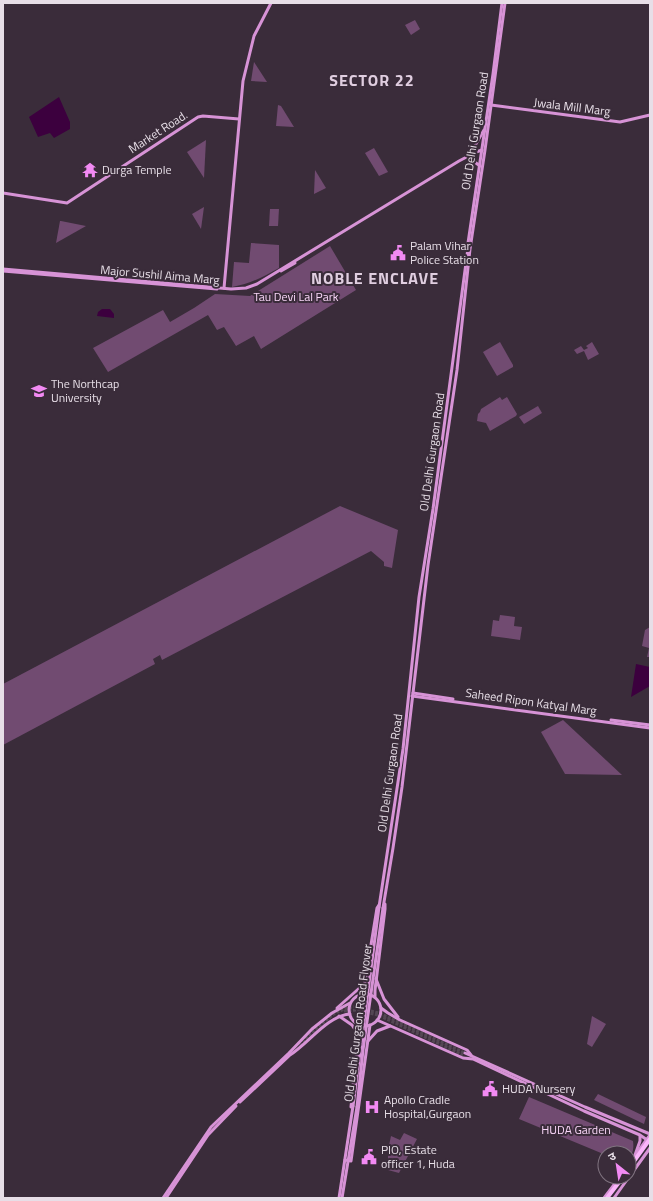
<svg xmlns="http://www.w3.org/2000/svg" width="653" height="1201" viewBox="0 0 653 1201" font-family="'Titillium Web','Noto Sans Devanagari',sans-serif">
  <style>
    .green { fill: #714b71 }
    .water { fill: #3c003e }
    .lines { fill: none; stroke-linecap: round; stroke-linejoin: round }
    .secondary-tunnel { stroke: #544754; stroke-width: 3; stroke-dasharray: 3 1.5; stroke-linecap: butt }
    .secondary { stroke: #d793d6; stroke-width: 3 }
    .primary { stroke: #fbb5fb; stroke-width: 4 }
    .secondary-bridge { stroke: #d793d6; stroke-width: 3 }
    .primary-bridge { stroke: #fbb5fb; stroke-width: 4 }
    .labels { text-anchor: middle; stroke-width: 4; stroke-linejoin: round; paint-order: stroke }
    .street-label { font-size: 12px; fill: #e7dee7; stroke: #3a2c3a }
    .poi-label { font-size: 12px; fill: #e7dee7; stroke: #3a2c3a; text-anchor: start }
    .park-label { font-size: 12px; fill: #f9d6f8; stroke: #3a2c3a }
    .district-label { font-size: 16px; font-weight: bold; letter-spacing: 1px; fill: #e0cee0; stroke: #3a2c3a }
  </style>
  <rect width="100%" height="100%" fill="#3a2c3a"/>
  <g class="green">
    <path d="M415,20L420,29L411,35L405,25Z"/>
    <path d="M254,62L267,82L251,81Z"/>
    <path d="M278,105L281,106L294,127L276,126Z"/>
    <path d="M206,140L204,178L187,152Z"/>
    <path d="M374,148L388,172L379,176L365,153Z"/>
    <path d="M315,170L326,188L314,194Z"/>
    <path d="M204,207L201,229L192,214Z"/>
    <path d="M270,209H279L278,226H269Z"/>
    <path d="M60,221H61L86,226L56,243Z"/>
    <path d="M251,243L279,245V268C263,277 250,284 232,287L234,262L249,263Z"/>
    <path d="M330,246L356,290L261,349L254,336L236,346L224,327L217,330L208,315L108,372L93,348L163,310L170,322L194,308L215,294L250,296Z"/>
    <path d="M500,342L513,365V367L497,376L483,352Z"/>
    <path d="M592,342L599,354L588,360L584,351L577,354L574,350L581,346L584,350L588,348L586,346Z"/>
    <path d="M500,397L502,400L507,397L517,414L516,416L490,431L486,423L477,421L478,414L480,412L481,409Z"/>
    <path d="M538,406L542,413L524,424L519,417Z"/>
    <path d="M340,506L398,530L392,568L384,566V562L371,551L162,660L160,655L153,659L155,664L3,745V684Z"/>
    <path d="M500,615L515,617L514,626L522,627L520,640L491,636L493,620L499,621Z"/>
    <path d="M650,627V657H647L649,648L642,646L645,630Z"/>
    <path d="M563,720L622,775L565,774L541,732Z"/>
    <path d="M592,1016L606,1024L592,1047L587,1044Z"/>
    <path d="M598,1094L646,1117L644,1124L594,1100Z"/>
    <path d="M529,1097L633,1141C634,1148 633,1153 629,1159V1153H605V1157L601,1153L519,1119Z"/>
    <path d="M404,1133L417,1139L399,1173L388,1170V1150L391,1136L400,1140Z"/>
  </g>
  <g class="water">
    <path d="M59,97L70,122V129L54,138L50,133L38,137L29,117Z"/>
    <path d="M102,309H110L114,314V318L97,316L98,312Z"/>
    <path d="M636,664L650,667V686L631,697Z"/>
  </g>
  <g class="lines">
    <g class="secondary-tunnel">
      <path d="M344,1011L357,1010L378,1015L463,1055"/>
      <path d="M305,1038L335,1013L347,1008L354,1007L379,1013L465,1053"/>
      <path d="M300,1046L312,1035"/>
    </g>
    <g class="secondary">
      <path d="M491,105L620,122L650,115"/>
      <path d="M470,154L484,130"/>
      <path d="M468,157L480,166"/>
      <path d="M3,193L67,203L198,117L203,116L239,119"/>
      <path d="M468,243L493,74L502,3"/>
      <path d="M3,269L231,289L246,288L257,284L459,161L476,152L482,150"/>
      <path d="M3,271L217,289"/>
      <path d="M281,271L295,263"/>
      <path d="M224,288L243,81L254,36L271,3"/>
      <path d="M413,693L453,699"/>
      <path d="M412,696L650,728"/>
      <path d="M611,720L650,725"/>
      <path d="M379,907L403,749L419,597L433,509L468,248"/>
      <path d="M383,908L393,848L402,787L428,565L457,370L470,249L485,150L505,3"/>
      <path d="M376,979L384,999L398,1017"/>
      <circle cx="365" cy="1010" r="16"/>
      <path d="M363,994L377,908L379,905"/>
      <path d="M375,997V990L385,909V904"/>
      <path d="M337,1008L364,984"/>
      <path d="M381,1008L388,1013L400,1020L467,1050L471,1055"/>
      <path d="M339,1016L352,1025L358,1034"/>
      <path d="M377,1020L463,1058L473,1059L584,1111L640,1135L650,1142"/>
      <path d="M368,1041L377,1031L390,1026"/>
      <path d="M465,1053L585,1107L650,1134"/>
      <path d="M240,1102L290,1055C309,1043 327,1016 350,1014"/>
      <path d="M351,1107L354,1075L360,1025"/>
      <path d="M635,1155L640,1141V1136"/>
      <path d="M345,1160L351,1161L370,1025"/>
      <path d="M629,1164L650,1135"/>
      <path d="M629,1177L650,1148"/>
      <path d="M163,1198L211,1127L289,1053L312,1029L332,1013L350,1003"/>
      <path d="M166,1198L208,1135L236,1106"/>
      <path d="M339,1198L353,1106"/>
      <path d="M342,1198L357,1107"/>
      <path d="M604,1198L620,1177"/>
      <path d="M614,1198L629,1177"/>
    </g>
    <path class="primary" d="M607,1198L623,1177"/>
    <g class="secondary-bridge">
      <path d="M353,1106L379,907"/>
      <path d="M357,1107L363,1050L383,908"/>
    </g>
    <path class="primary-bridge" d="M629,1168L650,1139"/>
  </g>
  <defs>
    <symbol id="temple-bare" viewBox="-9 -9 18 18"><path d="M0-6L5-2H3V0L6.5 2.5H4V6H1.5V3h-3V6H-4V2.5H-6.5L-3 0V-2H-5Z" fill="#f28af3" stroke="#3a2c3a" stroke-width="2.5" paint-order="stroke"/></symbol>
    <symbol id="civic-bare" viewBox="-9 -9 18 18"><path d="M-.6-6.5H3V-4.5H.6V-3L4-1V1h2V6H-6V1h2V-1L-.6-3ZM-1.2 2.5V6h2.4V2.5Z" fill="#f28af3" stroke="#3a2c3a" stroke-width="2.5" paint-order="stroke"/></symbol>
    <symbol id="university-bare" viewBox="-9 -9 18 18"><path d="M0-5L7-2L0 1L-7-2ZM-4 1L0 2.5L4 1V4Q0 6-4 4Z" fill="#f28af3" stroke="#3a2c3a" stroke-width="2.5" paint-order="stroke"/></symbol>
    <symbol id="hospital-bare" viewBox="-9 -9 18 18"><path d="M-5-5h3v3.5h4V-5h3V5h-3V1.5h-4V5h-3Z" fill="#f28af3" stroke="#3a2c3a" stroke-width="2.5" paint-order="stroke"/></symbol>
  </defs>
  <g fill-rule="evenodd">
    <use href="#temple-bare" x="79" y="159" width="22" height="22"/>
    <use href="#civic-bare" x="387" y="242" width="22" height="22"/>
    <use href="#university-bare" x="28" y="380" width="22" height="22"/>
    <use href="#civic-bare" x="479" y="1078" width="22" height="22"/>
    <use href="#hospital-bare" x="361" y="1096" width="22" height="22"/>
    <use href="#civic-bare" x="358" y="1146" width="22" height="22"/>
  </g>
  <g class="labels">
    <g class="street-label">
      <text transform="translate(572 107) rotate(7)" y="4">Jwala Mill Marg</text>
      <text transform="translate(475 131) rotate(-81)" y="4">Old Delhi Gurgaon Road</text>
      <text transform="translate(158 132) rotate(-33)" y="4">Market Road.</text>
      <text transform="translate(160 275) rotate(5)" y="4">Major Sushil Aima Marg</text>
      <text transform="translate(432 452) rotate(-82)" y="4">Old Delhi Gurgaon Road</text>
      <text transform="translate(531 702) rotate(8)" y="4">Saheed Ripon Katyal Marg</text>
      <text transform="translate(390 773) rotate(-82)" y="4">Old Delhi Gurgaon Road</text>
      <text transform="translate(358 1023) rotate(-83)" y="4">Old Delhi Gurgaon Road Flyover</text>
    </g>
    <g class="poi-label">
      <text x="102" y="174">Durga Temple</text>
      <text x="410" y="250">Palam Vihar<tspan x="410" dy="14">Police Station</tspan></text>
      <text x="51" y="388">The Northcap<tspan x="51" dy="14">University</tspan></text>
      <text x="502" y="1093">HUDA Nursery</text>
      <text x="384" y="1104">Apollo Cradle<tspan x="384" dy="14">Hospital,Gurgaon</tspan></text>
      <text x="381" y="1154">PIO, Estate<tspan x="381" dy="14">officer 1, Huda</tspan></text>
    </g>
    <g class="park-label">
      <text x="296" y="301">Tau Devi Lal Park</text>
      <text x="576" y="1134">HUDA Garden</text>
    </g>
    <g class="district-label">
      <text x="372" y="86">SECTOR 22</text>
      <text x="375" y="284">NOBLE ENCLAVE</text>
    </g>
  </g>
  <rect width="653" height="1201" fill="none" stroke="#e7dee7" stroke-width="8"/>
  <g transform="translate(617 1165) rotate(330)"><circle r="19" fill="#3a2c3a" stroke="#7f737f"/>
  <path d="M0-3L7 15L0 10L-7 15Z" fill="#f28af3"/>
  <text y="-6" font-size="11" font-weight="bold" text-anchor="middle" fill="#e7dee7">उ</text>
  </g>
</svg>
